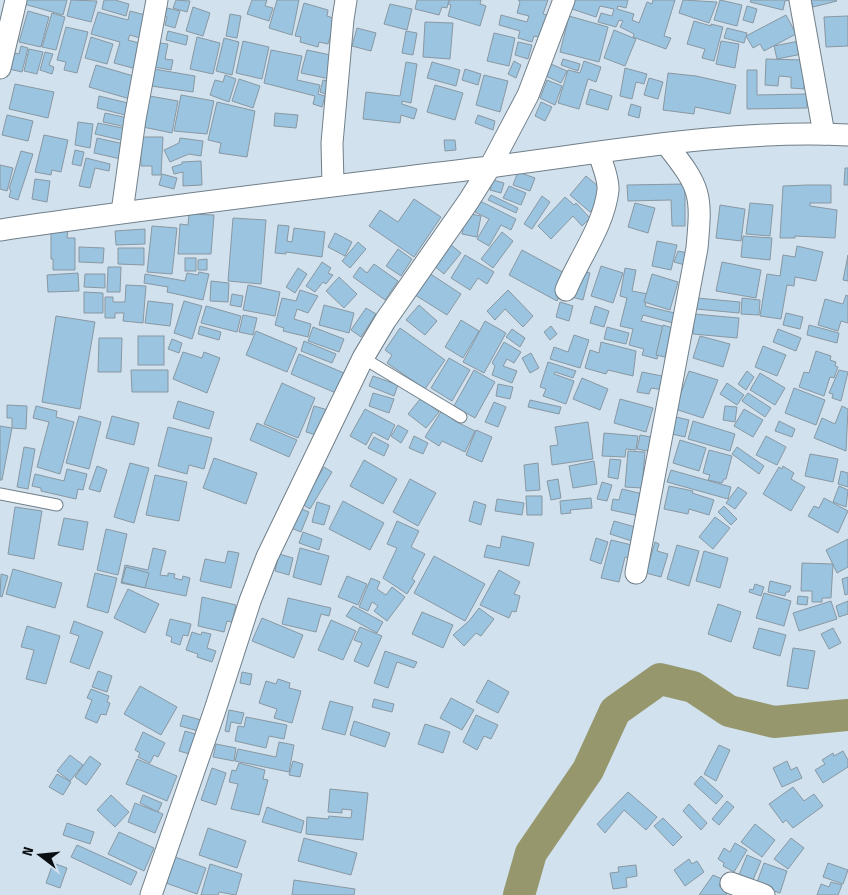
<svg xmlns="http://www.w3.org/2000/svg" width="848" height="895" viewBox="0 0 848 895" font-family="'Fira Sans Condensed',sans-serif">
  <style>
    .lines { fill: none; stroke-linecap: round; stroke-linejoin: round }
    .river { stroke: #96976d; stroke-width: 32 }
    .building { fill: #9ac4df; stroke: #8998a3 }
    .service-casing { stroke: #707f89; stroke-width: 13 }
    .minor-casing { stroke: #707f89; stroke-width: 23 }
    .service { stroke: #fff; stroke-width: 11 }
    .minor { stroke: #fff; stroke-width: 21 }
  </style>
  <rect width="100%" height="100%" fill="#d1e1ed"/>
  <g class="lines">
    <path class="river" d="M519,895L531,853L588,770L615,711L660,679L693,687L729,711L774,722L848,715"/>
  </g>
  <g class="building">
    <path d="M25,0H67L63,15L24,4Z"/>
    <path d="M71,0L97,1L91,22L67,16Z"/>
    <path d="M104,0H115L129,4L126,16L102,9Z"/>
    <path d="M176,0L190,1L187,12L173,8Z"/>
    <path d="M252,0H267L265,6L273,8L269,21L247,14Z"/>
    <path d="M277,0H299L292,35L269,28Z"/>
    <path d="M417,0H449L447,8L442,7L439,15L415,9Z"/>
    <path d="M450,0H481L480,4L486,6L480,26L448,16L451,5L448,4Z"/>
    <path d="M518,0H548L543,14L547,15L539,37L534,36L532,42L518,38L520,31L499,25L501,15L527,22L529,16L517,13L520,2Z"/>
    <path d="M571,0H628L626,8L618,6L617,9L634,14L632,20L639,23L647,2L652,4L653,0H675L664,36L671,38L666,49L633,37L634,34L620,27L623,21L619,20L616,27L598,22L601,13L612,16L614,9L600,6L596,17L569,8Z"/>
    <path d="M683,0L717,2L709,23L679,13Z"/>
    <path d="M720,0L742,5L737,26L714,20Z"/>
    <path d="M751,0H789L785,1L783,10L750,2Z"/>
    <path d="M811,0H836L837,1L813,7Z"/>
    <path d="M304,3L328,10L327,16L336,19L328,44L319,42L318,47L300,42L301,37L295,36Z"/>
    <path d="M390,4L412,9L407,30L384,24Z"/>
    <path d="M747,6L757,9L753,23L743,20Z"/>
    <path d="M193,7L210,13L203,36L186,31Z"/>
    <path d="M167,8L180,11L175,28L165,25L167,17L164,16Z"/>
    <path d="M28,11L49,17L41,47L19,42Z"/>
    <path d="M130,11L149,16L143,39L130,35L128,40L146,45L140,70L114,63L120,42L91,34L98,12L128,20Z"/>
    <path d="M52,13L65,17L56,50L42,47Z"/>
    <path d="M230,14L241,16L237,38L226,36Z"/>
    <path d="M786,15L796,34L764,51L760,44L753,48L746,36Z"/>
    <path d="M569,16L608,27L599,62L560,52Z"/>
    <path d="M848,16V46L826,47L824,17Z"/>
    <path d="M694,21L711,26V24L723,27L714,61L702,58L705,49L687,44Z"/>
    <path d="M425,22L453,23L450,59L423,57Z"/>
    <path d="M66,27L88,32L77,73L64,70L66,62L57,60Z"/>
    <path d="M357,28L376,33L371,51L352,46Z"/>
    <path d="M727,28L747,33L744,43L724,38Z"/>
    <path d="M614,30L636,39L625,66L604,58Z"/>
    <path d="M168,31L188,36L186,45L166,40Z"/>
    <path d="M406,31L417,33L413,55L402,53Z"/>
    <path d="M494,33L515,38L509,66L487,61Z"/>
    <path d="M91,37L113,44L107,64L85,58Z"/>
    <path d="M197,37L220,43L213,74L190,69Z"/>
    <path d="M224,38L239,42L232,75L216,71Z"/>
    <path d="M243,41L269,47L262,79L236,73Z"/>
    <path d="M721,41L739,44L735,68L716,64Z"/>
    <path d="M799,41L802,54L777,59L774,46Z"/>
    <path d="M518,42L532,45L528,59L515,55Z"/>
    <path d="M159,43L168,44L165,59L173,60L171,70L154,67Z"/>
    <path d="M21,46L28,48L22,72L9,69L7,51L19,54Z"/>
    <path d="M29,49L43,52L37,74L24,71Z"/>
    <path d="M271,50L302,56L297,80L320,85L318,94L325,96L322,107L313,104L315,96L264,83Z"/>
    <path d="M307,50L335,56L330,79L301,73Z"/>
    <path d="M45,52L53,54L49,65L54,67L52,74L40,70Z"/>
    <path d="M563,59L580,64L578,71L561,65Z"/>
    <path d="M766,59L805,60L804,89L791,88V77L779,76L778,86L765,85Z"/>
    <path d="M514,61L521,65L516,78L508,74Z"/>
    <path d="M584,61L601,67L596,82L588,79L579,109L558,103L568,70L580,73Z"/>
    <path d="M406,62L417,64L411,103L402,101V104L417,109L414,119L401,115L400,123L363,119L366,92L400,96Z"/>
    <path d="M432,62L460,70L456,86L427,78Z"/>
    <path d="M551,64L567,71L561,83L546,76Z"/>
    <path d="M96,65L137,77L130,99L89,87Z"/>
    <path d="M625,68L647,74L644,84L636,82L632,99L620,96Z"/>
    <path d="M154,69L195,76L193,92L151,86Z"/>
    <path d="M465,69L481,74L478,85L462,80Z"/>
    <path d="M747,70H757V95L807,94V108L747,109Z"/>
    <path d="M668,73L696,76L736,85L730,114L695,107L694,114L663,110Z"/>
    <path d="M225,75L236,79L229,102L210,95L215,80L223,82Z"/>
    <path d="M484,75L508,81L500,112L476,105Z"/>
    <path d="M649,78L663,82L658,99L644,95Z"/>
    <path d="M239,79L260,86L253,108L232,101Z"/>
    <path d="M323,80L331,82L328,95L320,92Z"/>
    <path d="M547,80L562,86L555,105L540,98Z"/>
    <path d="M15,84L54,92L48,118L9,109Z"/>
    <path d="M435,85L463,93L455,120L427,112Z"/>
    <path d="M590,89L612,96L608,110L586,104Z"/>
    <path d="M144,95L178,101L172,133L138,126Z"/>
    <path d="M181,95L214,101L207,134L174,131Z"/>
    <path d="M99,96L132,104L129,116L97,108Z"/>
    <path d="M217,102L255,111L247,157L219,153L221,143L208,140Z"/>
    <path d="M541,102L552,107L545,121L535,116Z"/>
    <path d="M631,104L641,107L639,118L628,115Z"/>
    <path d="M105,113L128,118L126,127L103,122Z"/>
    <path d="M275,113L298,115L296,128L274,126Z"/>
    <path d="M7,115L33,121L28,141L2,135Z"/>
    <path d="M478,115L495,121L493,130L475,123Z"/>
    <path d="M78,122L93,124L90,148L75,145Z"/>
    <path d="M98,123L127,129L125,141L95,134Z"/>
    <path d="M44,135L68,140L61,172L52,170L51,175L35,172Z"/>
    <path d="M140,137H163L161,175H152V166H141Z"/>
    <path d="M97,138L124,144L121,159L94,153Z"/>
    <path d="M180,138L203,141L201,156L189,154L170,162L164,150L179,143Z"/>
    <path d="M444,140H455L456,150L445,151Z"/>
    <path d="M75,150L84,152L81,166L72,164Z"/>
    <path d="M21,151L33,154L18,200L9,197L11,190L9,189Z"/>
    <path d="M86,158L110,164L109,171L95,168L90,188L79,186Z"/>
    <path d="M201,161L202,185L183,186V172L174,174L172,167L182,164V162Z"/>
    <path d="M0,165L13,168L7,191L0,189Z"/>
    <path d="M845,168H848V185H844Z"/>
    <path d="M518,172L535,178L530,191L513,185Z"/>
    <path d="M162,174L177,178L174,189L159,185Z"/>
    <path d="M586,176L606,193L590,212L570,195Z"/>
    <path d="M35,179L50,181L47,202L32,199Z"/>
    <path d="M493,180L504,183L501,193L490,190Z"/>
    <path d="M685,184V226H672L671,200L628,201L627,185Z"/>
    <path d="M807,185H831V203H810V206L837,210L835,238L795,236V238H780L783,186Z"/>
    <path d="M509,186L526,193L521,205L503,198Z"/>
    <path d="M491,195L518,208L516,213L488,200Z"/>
    <path d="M542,196L550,202L532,229L524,224Z"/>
    <path d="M565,197L574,205L576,203L590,218L582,226L573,216L551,239L538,226Z"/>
    <path d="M414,199L441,217L414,257L369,226L380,210L398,222Z"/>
    <path d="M480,201L516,219L511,230L501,225L489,246L477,239L489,219L475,212Z"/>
    <path d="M635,203L655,208L648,233L628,227Z"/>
    <path d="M750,203L773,205L770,236L746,234Z"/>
    <path d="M720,205L745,209L741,241L716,238Z"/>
    <path d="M466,213L481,216L477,237L462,234Z"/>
    <path d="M189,214L214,215L211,254H178L180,224L188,225Z"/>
    <path d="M233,218L266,220L261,284L228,281Z"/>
    <path d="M278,225L289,226L287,241L292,242L294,228L325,232L322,257L286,252V254L275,253Z"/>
    <path d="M152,226L177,228L172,274L147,272Z"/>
    <path d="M51,229H68L67,238H75V270H53V259H51Z"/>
    <path d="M145,229V244L116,245L115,231Z"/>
    <path d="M502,232L513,241L493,268L481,259Z"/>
    <path d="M335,233L352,242L345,256L328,247Z"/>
    <path d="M743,236L772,238L770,260L741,257Z"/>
    <path d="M657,241L677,245L671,270L652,266Z"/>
    <path d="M358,242L366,249L350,268L342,261Z"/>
    <path d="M450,244L461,253L444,274L433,265Z"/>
    <path d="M797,246L823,252L816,281L795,277L794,286L787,285L781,319L760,316L767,274L780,276L783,255L795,257Z"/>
    <path d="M79,247L104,248L103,263L79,262Z"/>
    <path d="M118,248H144V265L118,264Z"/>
    <path d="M398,249L412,259L401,276L386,266Z"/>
    <path d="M522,250L570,276L557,301L509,275Z"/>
    <path d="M678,251L688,253L685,265L674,262Z"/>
    <path d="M465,255L494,272L487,284L478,278L470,290L451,278Z"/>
    <path d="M848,255V281L843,280Z"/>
    <rect x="185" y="258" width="11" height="13"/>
    <path d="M207,259V270H198V260Z"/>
    <path d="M322,262L331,268L328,273L333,275L326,284L323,282L315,292L306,286Z"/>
    <path d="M722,262L761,270L756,298L716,291Z"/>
    <path d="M374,264L398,281L385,300L353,277L360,267L367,273Z"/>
    <path d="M601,266L623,273L613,303L591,296Z"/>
    <path d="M108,267H121L120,292H107Z"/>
    <path d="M298,268L307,274L295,293L286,287Z"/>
    <path d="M625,268L636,270L632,291L648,294L645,306L679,314L677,324L643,315L641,321L666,327L657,359L642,355L644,349L629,345L633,329L620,326L627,298L620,296Z"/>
    <path d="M576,269L590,273L583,300L568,296Z"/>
    <path d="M426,271L461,294L447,315L412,293Z"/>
    <path d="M199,272L209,274L203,300L167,292L168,287L144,283L145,274L185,281L187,273L198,275Z"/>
    <path d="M78,273L79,291L48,292L47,275Z"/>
    <path d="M85,274H105V288L84,287Z"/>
    <path d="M652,274L678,282L670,310L644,302Z"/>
    <path d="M339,277L357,294L344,308L326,291Z"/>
    <path d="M211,281L229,283L228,302L210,301Z"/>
    <path d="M126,285L146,286L143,323L123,321L124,313H115V318H105V297H113V302H125Z"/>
    <path d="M248,285L280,292L275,316L243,310Z"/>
    <path d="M300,290L318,296L308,313L297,309L294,319L311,324L308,337L283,331L284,328L275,325L282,298L296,301Z"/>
    <path d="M508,290L533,316L523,327L505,309L495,320L487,311Z"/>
    <path d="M84,292L103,293V313H84Z"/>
    <path d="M232,294L243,296L241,307L230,305Z"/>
    <path d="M846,295L848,296V323L841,321L838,331L818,325L825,299L843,304Z"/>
    <path d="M697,298L740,302L739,313L696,309Z"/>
    <path d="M742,298L760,300L759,315L741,314Z"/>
    <path d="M148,301L173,304L170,326L145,323Z"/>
    <path d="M184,301L202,306L192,339L174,333Z"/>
    <path d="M560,302L573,306L569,321L556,317Z"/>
    <path d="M324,305L354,313L349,333L319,325Z"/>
    <path d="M419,305L437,321L425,335L406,320Z"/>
    <path d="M206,306L241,316L237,332L201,323Z"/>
    <path d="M595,306L609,311L604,327L590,323Z"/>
    <path d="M366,308L376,314L361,337L351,330Z"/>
    <path d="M786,313L803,317L800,329L783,325Z"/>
    <path d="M694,314L739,318L737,338L693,334Z"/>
    <path d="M243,315L257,318L253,335L239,332Z"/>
    <path d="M56,316L95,322L80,409L42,402Z"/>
    <path d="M461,320L479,331L463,358L445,347Z"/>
    <path d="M485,321L506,333L484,373L463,362Z"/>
    <path d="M663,325L673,328L665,357L656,355Z"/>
    <path d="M809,325L839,333L837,343L807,335Z"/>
    <path d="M200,326L221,332L219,340L198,334Z"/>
    <path d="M551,326L557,334L550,340L544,332Z"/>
    <path d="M313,327L344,339L339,352L308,341Z"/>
    <path d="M607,327L629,333L626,344L604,339Z"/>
    <path d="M400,328L445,360L425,389L387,363L392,355L385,350Z"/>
    <path d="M512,329L525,338L520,347L506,337Z"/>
    <path d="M778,329L801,338L796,351L773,342Z"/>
    <path d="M256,331L297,348L287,372L246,355Z"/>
    <path d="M574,335L589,340L580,368L550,359L554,347L568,352Z"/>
    <rect x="138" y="336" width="26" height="29"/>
    <path d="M700,336L730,344L723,367L693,358Z"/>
    <path d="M99,338H122L121,372H98Z"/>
    <path d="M172,339L182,343L179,353L168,349Z"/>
    <path d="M304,341L336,354L332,363L301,351Z"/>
    <path d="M504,342L521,352L514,363L507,359L503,366L517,371L512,383L492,375L495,366L492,363Z"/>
    <path d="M601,342L636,351L633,376L608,370L606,374L585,368L590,350L599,353Z"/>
    <path d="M763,346L786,355L777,376L755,367Z"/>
    <path d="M816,351L831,356L830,360L836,362L835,366L838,367L834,378L830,377L824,396L799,387L804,372L809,373Z"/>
    <path d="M183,352L202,358L204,352L220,358L207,393L173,379Z"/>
    <path d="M531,353L539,368L530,373L522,358Z"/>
    <path d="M299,354L344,373L336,393L291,374Z"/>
    <path d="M449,358L470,370L452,401L431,388Z"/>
    <path d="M548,362L576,371L573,378L555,372L554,374L574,381L566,404L543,396L546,389L540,387Z"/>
    <path d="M131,370H168V392H132Z"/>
    <path d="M474,370L495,382L475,418L454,406Z"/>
    <path d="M839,370L848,372L841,401L832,398L833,394L829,393Z"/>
    <path d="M689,371L718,380L703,418L675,409Z"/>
    <path d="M747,371L754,377L746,390L738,384Z"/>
    <path d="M642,372L667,377L664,390L651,388L649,394L637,392Z"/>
    <path d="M760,373L785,388L775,405L750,390Z"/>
    <path d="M373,376L398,385L394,396L369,386Z"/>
    <path d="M582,378L608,389L600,410L573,399Z"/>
    <path d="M282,383L315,398L298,438L264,424Z"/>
    <path d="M727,383L744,395L737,405L720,394Z"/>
    <path d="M498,384L513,387L510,399L496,396Z"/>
    <path d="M794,388L825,400L816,425L785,413Z"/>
    <path d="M373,393L394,399L389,413L369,406Z"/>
    <path d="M748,393L771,408L765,417L742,401Z"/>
    <path d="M421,398L439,412L426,428L408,414Z"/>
    <path d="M620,399L653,408L646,432L614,423Z"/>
    <path d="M530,400L561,407L559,414L528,407Z"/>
    <path d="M178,401L214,412L209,429L173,418Z"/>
    <path d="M494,402L506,407L498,427L485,422Z"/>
    <path d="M7,405L27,406L26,429L12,428V418H7Z"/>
    <path d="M36,406L57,411L56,417L74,422L60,474L37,467L49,422L33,418Z"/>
    <path d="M314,406L328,410L320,436L306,432Z"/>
    <path d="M725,406L737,407L735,422L723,420Z"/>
    <path d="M842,406L848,409L846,451L814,438L822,418L835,424Z"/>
    <path d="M365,409L395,425L388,440L373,432L366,445L350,436Z"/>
    <path d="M744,409L763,420L753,437L734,426Z"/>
    <path d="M442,410L455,421L475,431L465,452L442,441L439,446L425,437Z"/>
    <path d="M79,416L101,422L89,469L66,463Z"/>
    <path d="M112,416L139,423L134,445L106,438Z"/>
    <path d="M676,417L689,420L685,437L672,434Z"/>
    <path d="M693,421L735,434L730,451L688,439Z"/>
    <path d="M779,421L795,429L792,437L775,431Z"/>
    <path d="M588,422L593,459L552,465L550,446L558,445L555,427Z"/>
    <path d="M257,423L297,440L289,457L250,440Z"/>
    <path d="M398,425L408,431L401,443L391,436Z"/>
    <path d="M0,426L12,428L2,480H0Z"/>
    <path d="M168,427L212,438L204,469L189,465L187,474L158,466Z"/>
    <path d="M476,430L492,437L482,462L466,455Z"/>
    <path d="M604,433L638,436L636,450L626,449L625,457L602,456Z"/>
    <path d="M640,435L651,437L648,451L637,449Z"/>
    <path d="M414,436L428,443L423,454L409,448Z"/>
    <path d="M766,436L786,447L777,465L756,455Z"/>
    <path d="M374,437L389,445L384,456L368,448Z"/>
    <path d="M680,440L706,448L699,471L673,463Z"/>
    <path d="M24,447L35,449L28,489L17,487Z"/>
    <path d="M737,447L764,466L759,474L732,454Z"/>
    <path d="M709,450L732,456L726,479H724L722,483L708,480L710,475L703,473Z"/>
    <path d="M628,451L645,452L642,488L625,487Z"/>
    <path d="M810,454L838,459L833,482L805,476Z"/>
    <path d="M214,458L257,473L246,504L203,488Z"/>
    <path d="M610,459L621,460L618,479L608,477Z"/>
    <path d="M364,460L397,479L383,504L350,486Z"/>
    <path d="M594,461L597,484L573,488L569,466Z"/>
    <path d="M130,463L149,468L134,523L114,517Z"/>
    <path d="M538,463L540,490L526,491L524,465Z"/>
    <path d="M97,466L107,470L100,492L89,489Z"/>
    <path d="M783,466L794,473L791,479L805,487L791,511L763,494L779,467L782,469Z"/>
    <path d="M324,467L332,472L310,509L302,504Z"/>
    <path d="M67,469L87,474L83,490L78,489L76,499L41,491V488L32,486L35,474L64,481Z"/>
    <path d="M671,470L731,487L728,499L667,482Z"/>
    <path d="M841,471L848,473V487L838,484Z"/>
    <path d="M155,475L187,482L179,521L146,515Z"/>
    <path d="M410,479L436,493L418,526L393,512Z"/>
    <path d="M558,479L561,498L551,500L547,481Z"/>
    <path d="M602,482L612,485L607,501L597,499Z"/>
    <path d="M669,486L693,491L692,493L714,500L709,515L689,509L688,514L664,509Z"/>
    <path d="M839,486L848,490L846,507L833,502Z"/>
    <path d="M738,487L747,493L735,509L726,503Z"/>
    <path d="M622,489L643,494L639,516L611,510L613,499L619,500Z"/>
    <path d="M526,496H542V515H527Z"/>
    <path d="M591,498L592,508L570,510L571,513L561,514L560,501Z"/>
    <path d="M824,498L848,511L838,533L808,516L814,506L819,508Z"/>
    <path d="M497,499L524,503L522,515L495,511Z"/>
    <path d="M343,501L384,523L370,550L329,529Z"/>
    <path d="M474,501L486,505L481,525L469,521Z"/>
    <path d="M317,502L330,506L324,525L312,522Z"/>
    <path d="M724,506L737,519L731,525L718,512Z"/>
    <path d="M15,507L42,511L34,559L8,554Z"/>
    <path d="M299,508L309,512L301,532L291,528Z"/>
    <path d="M715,517L730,528L713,549L699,537Z"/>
    <path d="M64,518L88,522L83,550L58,545Z"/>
    <path d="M397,521L419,531L411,547L425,554L412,579L415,581L407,594L383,578L397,548L387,544Z"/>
    <path d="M614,521L642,529L638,543L610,534Z"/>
    <path d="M106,529L127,534L118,575L97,570Z"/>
    <path d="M303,532L322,539L319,550L299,543Z"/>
    <path d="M502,536L534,543L529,566L484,557L487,545L500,548Z"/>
    <path d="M596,538L608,542L601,564L590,560Z"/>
    <path d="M848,539V567L837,573L826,550Z"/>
    <path d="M611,540L636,546L633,559L625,557L619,582L601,578Z"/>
    <path d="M655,542L659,544L657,551L668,554L661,577L646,573Z"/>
    <path d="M677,545L699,551L689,586L667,579Z"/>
    <path d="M153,548L166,551L160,575L168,576V573L175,574L174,578L182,580L183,576L190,578L186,596L121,583L125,565L148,570Z"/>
    <path d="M300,548L329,556L321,585L293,577Z"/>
    <path d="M228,551L239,553L231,588L200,581L205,559L225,563Z"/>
    <path d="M704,551L728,558L720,588L696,581Z"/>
    <path d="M279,554L293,558L289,575L275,571Z"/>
    <path d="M434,556L485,584L465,621L414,593Z"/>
    <path d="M802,563L833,564L831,598H822V602H812V591H801Z"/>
    <path d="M126,567L149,573L145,588L122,582Z"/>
    <path d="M13,569L62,583L55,608L6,594Z"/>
    <path d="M499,570L520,582L514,594L520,596L516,612L512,611L509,618L480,605Z"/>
    <path d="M95,573L117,578L108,613L87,607Z"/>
    <path d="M1,574L8,576L2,597L0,596Z"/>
    <path d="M347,576L367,584L358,605L338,597Z"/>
    <path d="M848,577V594L845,595L842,579Z"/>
    <path d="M371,578L380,582L377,589L386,595L392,587L405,597L387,621L374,611L378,606L372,602L368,611L359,607Z"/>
    <path d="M770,581L791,586L789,592H786L785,596L768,592Z"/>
    <path d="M755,584L764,587L761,596L749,592L750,589L753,590Z"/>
    <path d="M128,589L159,604L145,633L114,618Z"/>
    <path d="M764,593L791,601L784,626L756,618Z"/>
    <path d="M798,596L808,597L807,605L797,604Z"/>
    <path d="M202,597L236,605L232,622L227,621L224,632L198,626Z"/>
    <path d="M288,598L331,608L329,616L321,614L316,632L282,624Z"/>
    <path d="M831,601L837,619L799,631L793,613Z"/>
    <path d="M848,601V614L839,617L836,606Z"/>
    <path d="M718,604L741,612L731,642L708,634Z"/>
    <path d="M353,606L383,622L377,633L346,616Z"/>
    <path d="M479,608L494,619L481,636L476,633L464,646L453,635L469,621Z"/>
    <path d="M422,612L453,625L443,648L412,634Z"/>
    <path d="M262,618L303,635L294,658L252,641Z"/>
    <path d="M170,619L191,624L188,636L183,635L180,645L171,642L172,637L166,635Z"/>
    <path d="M331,620L356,631L343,660L318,650Z"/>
    <path d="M74,621L103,632L89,669L70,662L79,636L70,633Z"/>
    <path d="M27,626L60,636L46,684L26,679L34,650L21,647Z"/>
    <path d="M360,627L382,636L368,667L354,661L362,643L354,640Z"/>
    <path d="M759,628L786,635L780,656L753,648Z"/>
    <path d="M833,628L841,643L829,649L821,634Z"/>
    <path d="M192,632L201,635L202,632L211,634L207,648L216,651L212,662L197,657L198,654L186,650Z"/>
    <path d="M793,648L815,651L808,689L787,686Z"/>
    <path d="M385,651L417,662L414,668L397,662L388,688L374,683Z"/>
    <path d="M98,671L112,676L107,692L92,687Z"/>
    <path d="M242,672L252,674L250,685L240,683Z"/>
    <path d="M278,679L290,683L289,688L301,691L292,723L274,718L277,709L259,703L266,681L276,684Z"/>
    <path d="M488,680L509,692L498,713L476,702Z"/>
    <path d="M140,686L177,707L161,735L124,714Z"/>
    <path d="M91,689L109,696L107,702L110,703L106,715L101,714L97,723L85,718L92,700L87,698Z"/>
    <path d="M451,698L474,710L462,730L440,718Z"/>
    <path d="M374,699L394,704L392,712L372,707Z"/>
    <path d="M330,701L353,707L345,735L322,729Z"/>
    <path d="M229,710L244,713L241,724L231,722L229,732L225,731Z"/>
    <path d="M183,715L201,720L198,731L180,726Z"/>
    <path d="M476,715L498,725L491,739L484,736L477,750L463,742Z"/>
    <path d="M246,717L287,725L284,739L269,736L266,748L235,741L238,726L244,727Z"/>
    <path d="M354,721L390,733L385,747L350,735Z"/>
    <path d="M425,724L450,732L443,753L418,744Z"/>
    <path d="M185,731L199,735L193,755L179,751Z"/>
    <path d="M143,732L165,743L158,757L154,755L150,763L138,757L140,753L135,750Z"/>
    <path d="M279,742L294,745L289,772L235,761L238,749L276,757Z"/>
    <path d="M216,744L236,748L234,761L213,757Z"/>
    <path d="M719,745L730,750L716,781L704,774Z"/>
    <path d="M843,751L848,760V767L823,783L815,770L825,764L822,760L833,753L834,756Z"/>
    <path d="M70,755L83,765L70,781L57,771Z"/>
    <path d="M90,756L101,764L86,785L75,777Z"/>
    <path d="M137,759L177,776L167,801L126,784Z"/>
    <path d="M293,761L303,764L300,777L289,775Z"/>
    <path d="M787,761L791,770L797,767L802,778L782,787L773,768Z"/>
    <path d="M239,763L265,770L263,779L268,780L259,815L231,809L238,784L229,782L232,770L236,771Z"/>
    <path d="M212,768L226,773L216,805L201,800Z"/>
    <path d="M57,774L71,782L63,795L49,787Z"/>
    <path d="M701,776L723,796L716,804L694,784Z"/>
    <path d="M793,787L804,801L814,794L823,806L793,828L786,820L783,823L769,804Z"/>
    <path d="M330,789L368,793L363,840L306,834L307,817L328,819L329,816L351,818L352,810L342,809V813L328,812Z"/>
    <path d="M628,792L657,817L646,830L624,810L605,833L597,824Z"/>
    <path d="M111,795L129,812L115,827L97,810Z"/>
    <path d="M143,795L162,803L158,812L140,803Z"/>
    <path d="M727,801L734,807L719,825L712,819Z"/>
    <path d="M135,803L163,814L155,833L128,822Z"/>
    <path d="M689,804L707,823L701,830L683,811Z"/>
    <path d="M267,807L304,821L301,833L262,822Z"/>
    <path d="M663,818L682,837L673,846L654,826Z"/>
    <path d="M67,823L94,832L90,844L63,835Z"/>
    <path d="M755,824L775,840L762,857L741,842Z"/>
    <path d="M208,828L246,841L237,868L199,855Z"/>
    <path d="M119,832L154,848L144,871L108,854Z"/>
    <path d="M304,838L357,853L351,875L298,861Z"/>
    <path d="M791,838L804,848L788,869L774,859Z"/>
    <path d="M735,843L747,850L734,872L723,866L724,863L718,859L724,848L730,852Z"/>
    <path d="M77,845L137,872L131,885L71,857Z"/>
    <path d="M747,855L761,861L753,880L739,875Z"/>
    <path d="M175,857L206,868L197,894L166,883Z"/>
    <path d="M689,859L692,864L697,861L704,872L685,886L674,870Z"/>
    <path d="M53,863L67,868L60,888L46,883Z"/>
    <path d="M764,863L787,871L780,893L756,885Z"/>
    <path d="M828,863L848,870L843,884L823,877Z"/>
    <path d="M210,864L242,874L236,895L219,892L218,895H201Z"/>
    <path d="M636,865L637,876L626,878L627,887L613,889L610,873L619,872L618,867Z"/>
    <path d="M713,875L722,879L719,886L728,891L726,895H699Z"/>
    <path d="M294,880L355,889L354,895H292Z"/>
    <path d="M831,882L842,885L838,895H817L821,884L829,887Z"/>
  </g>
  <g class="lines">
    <defs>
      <g id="service">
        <path d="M363,358L461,417"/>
        <path d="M0,494L57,505"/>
      </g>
      <g id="minor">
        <path d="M800,0L824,134"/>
        <path d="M0,68L16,0"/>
        <path d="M333,185L332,143L343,19L346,0"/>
        <path d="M122,212L135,119L157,0"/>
        <path d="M0,230C163,206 326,187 489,167C607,152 730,129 848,135"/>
        <path d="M566,290C579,258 604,226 608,190C609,179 602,164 599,153"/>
        <path d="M636,573L697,248C702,194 701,188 667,145"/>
        <path d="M731,883L764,895"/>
        <path d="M151,895L215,710L250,601L267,557L363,358L385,321L468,202L490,167L528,95L564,0"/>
      </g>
    </defs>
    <use href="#service" class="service-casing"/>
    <use href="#minor" class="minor-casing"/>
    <use href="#service" class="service"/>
    <use href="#minor" class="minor"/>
  </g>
  <g transform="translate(40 855) rotate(286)" stroke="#d1e1ed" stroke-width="4" paint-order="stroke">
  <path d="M0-4L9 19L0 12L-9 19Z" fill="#0a0f13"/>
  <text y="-8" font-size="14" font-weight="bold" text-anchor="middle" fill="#0a0f13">N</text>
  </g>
</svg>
